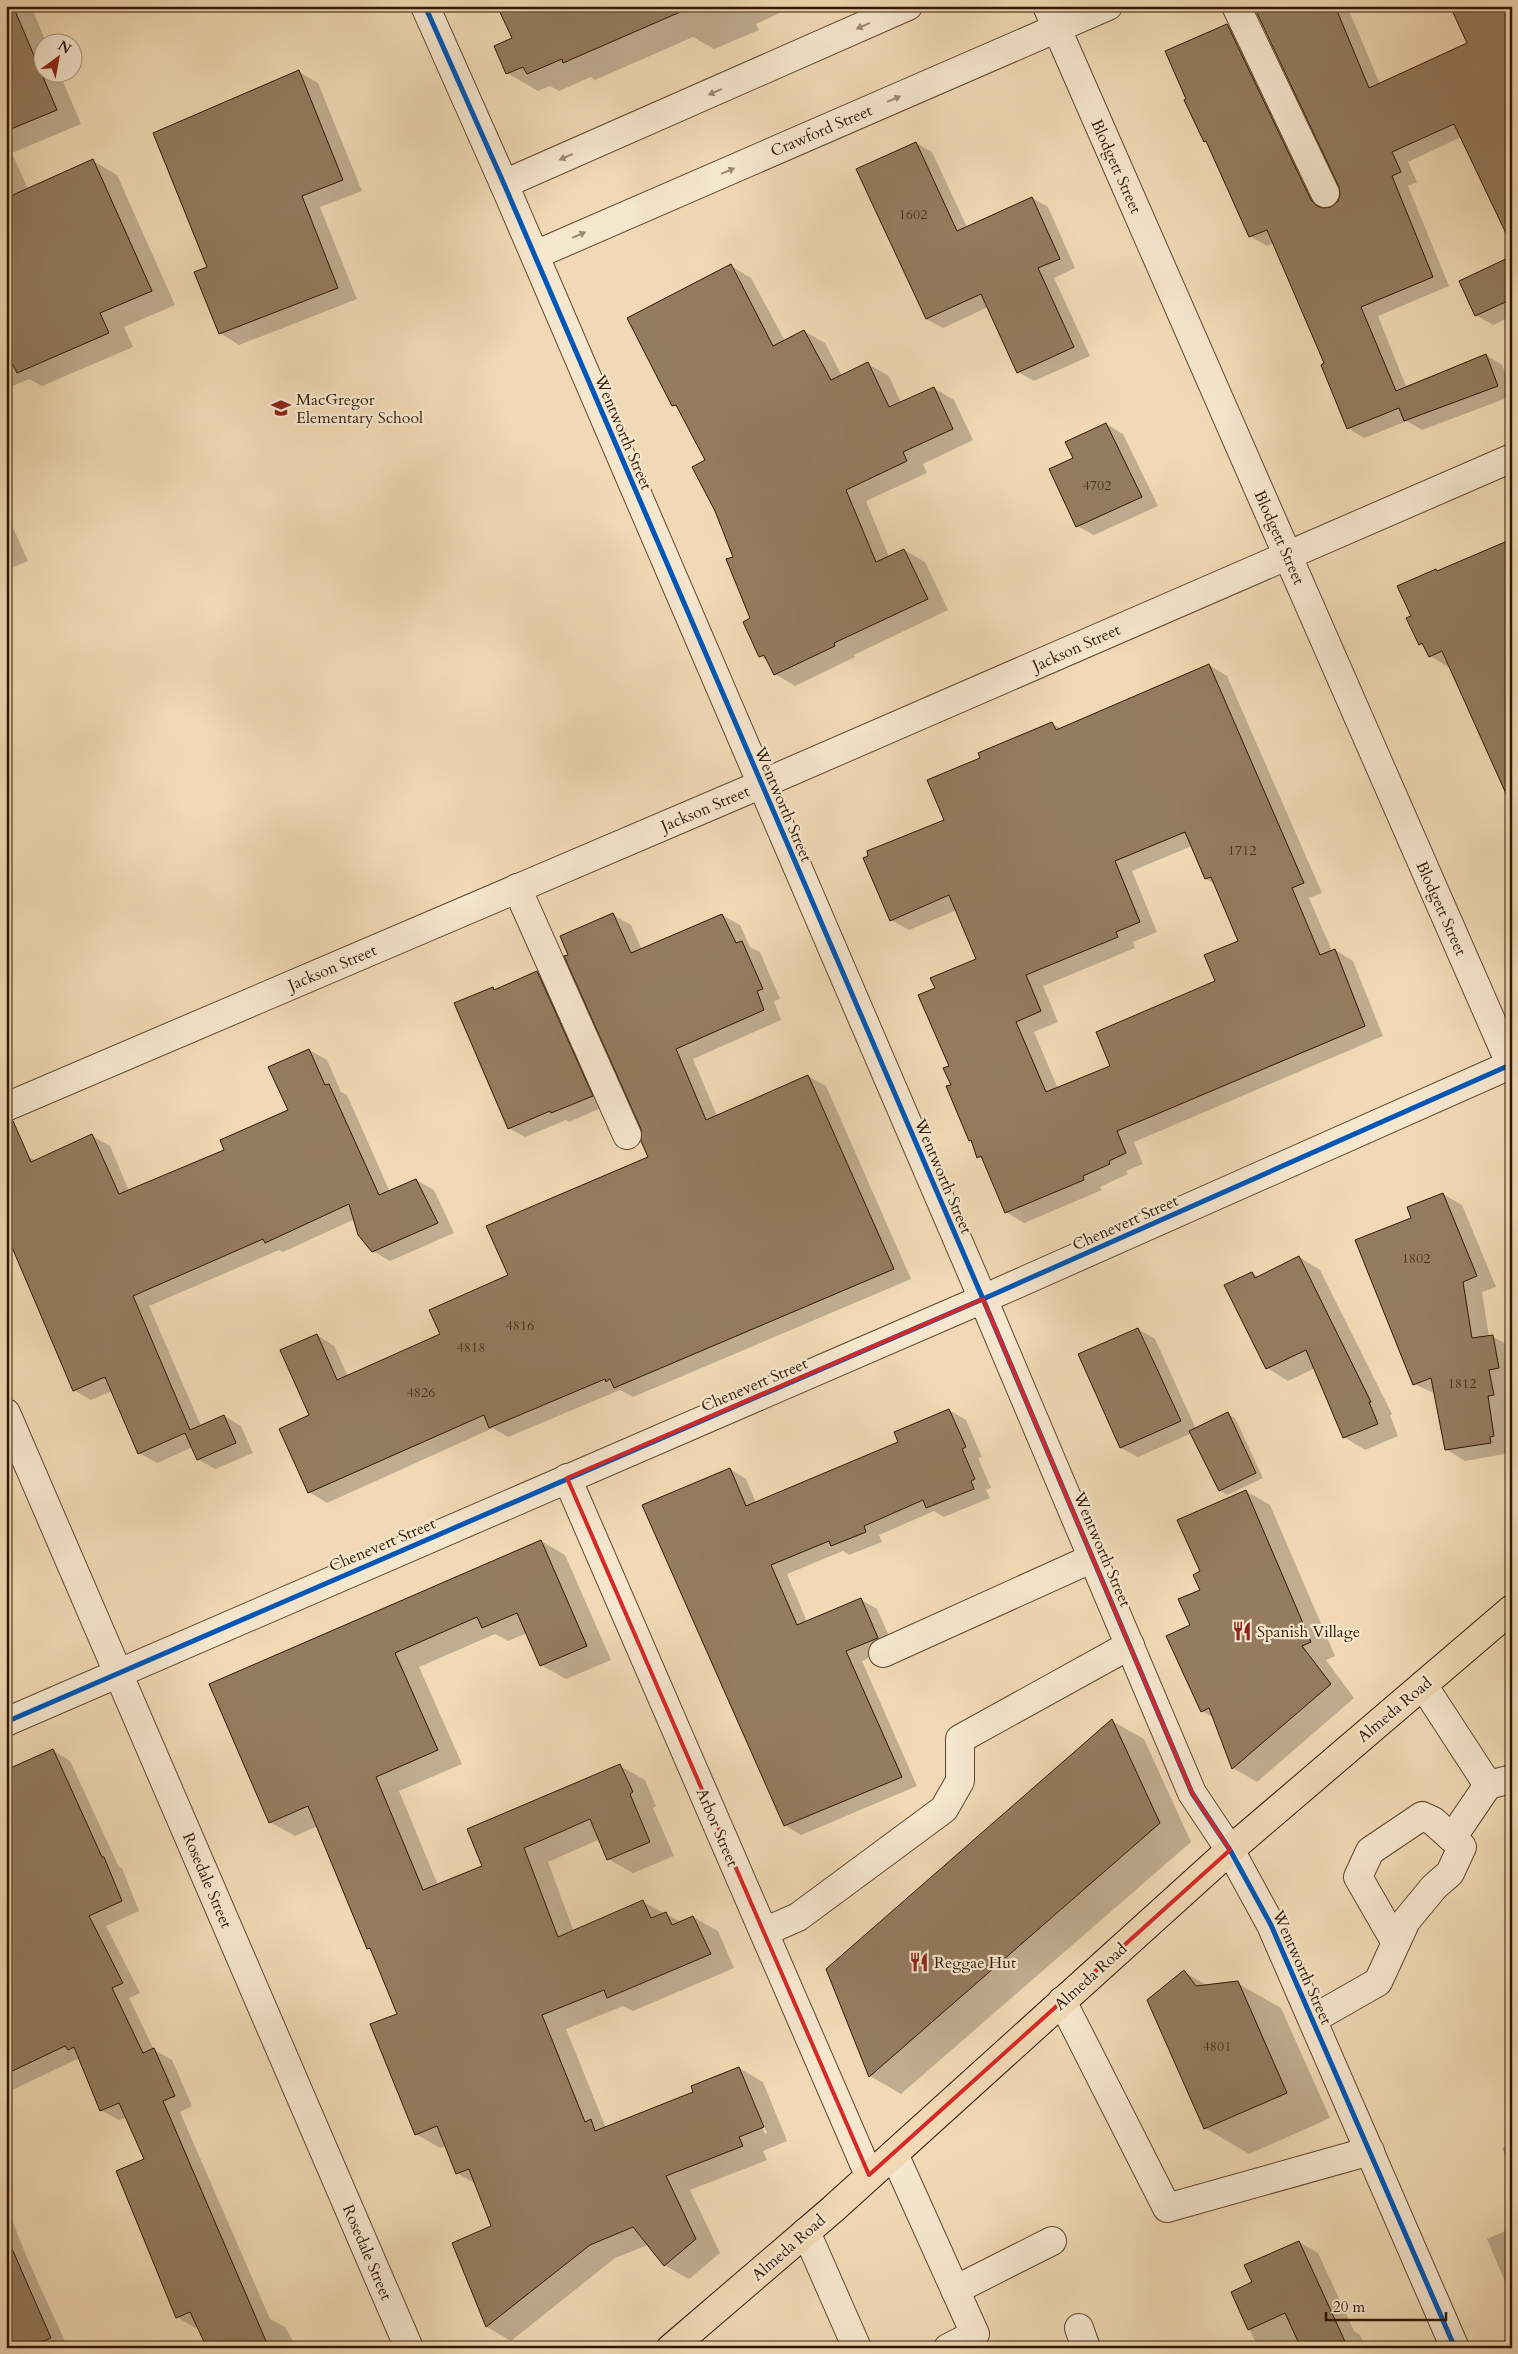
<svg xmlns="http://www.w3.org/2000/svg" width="1518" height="2354" viewBox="0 0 1518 2354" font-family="Cardo,serif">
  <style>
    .shadow { fill: #0003; fill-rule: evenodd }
    .building { fill: #947c5e; stroke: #301800; fill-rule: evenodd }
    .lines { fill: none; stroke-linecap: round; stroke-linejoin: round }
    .minor-casing { stroke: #60482d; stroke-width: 30 }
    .major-casing { stroke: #301800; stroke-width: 30 }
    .minor { stroke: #f5e6ce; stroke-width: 28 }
    .major { stroke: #f0d9b4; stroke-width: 28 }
    .cycleway-casing { stroke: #f5e6ce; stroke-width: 8 }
    .cycleway { stroke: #0057b8; stroke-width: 5 }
    .oneway { fill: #9c8971 }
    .marked { fill: none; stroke: #d62828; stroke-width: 4; stroke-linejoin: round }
    .labels { text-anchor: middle; stroke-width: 4.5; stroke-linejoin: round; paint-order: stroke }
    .number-label { font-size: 14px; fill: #493118 }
    .street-label { font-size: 16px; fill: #301800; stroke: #f5e6ce }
    .poi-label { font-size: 16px; fill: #301800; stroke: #f5e6ce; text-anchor: start }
  </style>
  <rect width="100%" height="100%" fill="#f0d9b4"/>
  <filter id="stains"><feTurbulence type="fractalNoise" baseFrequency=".004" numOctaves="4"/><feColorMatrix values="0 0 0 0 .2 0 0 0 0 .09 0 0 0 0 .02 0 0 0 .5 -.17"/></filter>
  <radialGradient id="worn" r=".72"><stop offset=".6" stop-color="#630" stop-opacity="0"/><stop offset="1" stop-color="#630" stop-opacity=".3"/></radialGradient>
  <g class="shadow">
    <path d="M6,6H31L46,42H42V72H59L81,124L12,153L28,189L93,161L117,175L175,305L124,327L133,347L42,386L29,379L6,389Z"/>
    <path d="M499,6H794L756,24L759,30L714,49L693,37L595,80L591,77L559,91L550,86L538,91L507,73L514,39Z"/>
    <path d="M1270,6H1347L1380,84L1469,44L1512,6L1461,137L1408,162L1417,182L1408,186L1449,286L1378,316L1406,386L1486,355L1502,365L1512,388V396L1422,430L1407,421L1364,438L1348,428L1326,364L1274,243L1267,246L1250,236L1208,143L1205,141L1227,25L1244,35L1327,209L1332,208L1339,202L1342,194Z"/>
    <path d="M299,72L318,83L362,191L320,207L357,299L239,345L220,333L208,268Z"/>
    <path d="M916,143L932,152L967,227L1032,198L1048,207L1075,268L1054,278L1090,356L1034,381L1018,372L988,307L943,328L926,319Z"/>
    <path d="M1512,257V316L1493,325L1476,315Z"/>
    <path d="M731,266L751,278L785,341L804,331L825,343L842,376L868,364L889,376L901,403L934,388L954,400L973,440L923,464L927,473L866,501L889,557L904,550L925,562L948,610L854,655L855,657L795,686L775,674L769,661L760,656L707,461L680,409L673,405Z"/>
    <path d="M1106,424L1123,434L1158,506L1094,535L1077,526L1075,458Z"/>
    <path d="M6,512L28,561L6,570Z"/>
    <path d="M1436,570L1439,572L1450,666L1448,667L1430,656L1426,647L1420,644L1412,617Z"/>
    <path d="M1209,665L1227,676L1322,893L1309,898L1332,951L1335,950L1353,961L1383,1036L1134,1142L1143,1164L1126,1171L1128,1174L1100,1187L1102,1190L1024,1223L1006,1212L984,1160L978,1157L973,1142L970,1140L952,1085L936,989L978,959L957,910L909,930L891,920L982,759L1052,724L1062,729ZM1192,846L1206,879L1215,884L1240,942L1217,982L1112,1067L1058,1089L1034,1032L1058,1022L1043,986L1135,948L1133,942L1157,932L1132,871Z"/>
    <path d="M613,915L631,925L642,950L722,915L740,925L750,947L760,952L780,999L774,1001L781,1020L693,1059L717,1116L808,1076L826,1086L911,1279L633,1397L620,1390L508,1437L493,1428L327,1503L309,1492L311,1416L317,1335L334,1346L348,1376L442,1334L650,1158L643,1128L569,955Z"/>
    <path d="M537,972L553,982L608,1105L569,1122L566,1120L525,1137L509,1128L493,988L496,990Z"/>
    <path d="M309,1050L327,1060L341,1092L347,1095L390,1192L416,1180L434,1190L454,1233L390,1261L373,1251L355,1219L283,1252L279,1250L149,1306L201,1426L224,1416L241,1426L253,1453L215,1469L198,1459L193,1447L157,1463L139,1453L112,1391L91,1400L74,1390L28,1156L36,1161L92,1136L110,1146L129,1191L225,1150L289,1111Z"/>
    <path d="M1443,1194L1462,1205L1496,1287L1482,1292L1489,1337H1493L1512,1347V1380L1508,1381L1512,1406H1507L1512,1439L1510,1453L1465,1461L1446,1449L1436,1394L1414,1384L1413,1219Z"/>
    <path d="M1299,1257L1320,1270L1392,1414L1390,1415L1398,1436L1365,1450L1344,1437L1315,1368L1288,1381L1267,1368L1252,1273L1259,1277Z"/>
    <path d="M1138,1329L1155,1339L1196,1429L1227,1414L1235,1418L1263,1478L1227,1495L1219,1490L1192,1433L1138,1457L1121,1448L1080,1355Z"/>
    <path d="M949,1410L966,1420L982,1457L978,1458L991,1488L986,1490L990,1498L944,1517L934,1511L879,1535L882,1542L849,1555L843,1551L787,1574L807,1622L861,1600L877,1609L894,1647L862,1661L917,1786L801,1835L785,1825L730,1469L746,1479L756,1503L900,1443Z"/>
    <path d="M1246,1491L1270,1505L1335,1656L1326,1660L1354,1698L1257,1782L1233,1768L1214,1718L1202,1711L1191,1626L1201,1591L1202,1572Z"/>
    <path d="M541,1541L565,1555L611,1660L566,1679L541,1665L527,1633L508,1641L495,1634L419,1667L462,1764L399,1791L438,1885L483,1867L620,1766L645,1780L656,1806L653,1808L674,1856L633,1873L608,1859L600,1839L548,1862L574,1932L643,1902L681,1922L693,1917L718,1931L734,1968L633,2011L623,2006L566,2029L606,2128L695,2093L739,2068L763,2082L787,2141L763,2151L767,2160L690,2190L720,2253L689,2279L664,2265L648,2245L615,2258L511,2341L487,2327L453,2243L493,2227L476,2184L457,2173L446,2146L440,2148L416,2134L399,2014L373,1952L368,1948L318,1826L295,1836L270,1822L210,1684ZM746,2087H748L767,2133L765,2134Z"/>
    <path d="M1112,1721L1144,1739L1191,1842L901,2094L870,2076Z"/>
    <path d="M53,1750L70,1761L119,1867L122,1868L139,1911L106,1926L140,1993L129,1998L154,2050L172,2060L192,2106L180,2112L270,2319L285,2327L297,2348H208L198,2326L195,2328L177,2317L146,2160L127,2117L119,2120L101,2110L79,2058L6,2093V1771Z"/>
    <path d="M1184,1972L1208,1986L1237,1983L1281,2008L1330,2118L1249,2154L1205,2128L1148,2001Z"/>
    <path d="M1512,2143V2169L1502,2148Z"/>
    <path d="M6,2205L28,2260L68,2348H6Z"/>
    <path d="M1512,2228V2298L1487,2239Z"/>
    <path d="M1299,2242L1318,2253L1354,2331L1360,2335L1366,2348H1258L1233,2293L1254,2283Z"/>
  </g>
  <g class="building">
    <path d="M6,6H13L57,110L6,131Z"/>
    <path d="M497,6H694L563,63L562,59L527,74L523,67L506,74L494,46L512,38Z"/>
    <path d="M1267,6H1335L1369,88L1467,43L1450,6H1512V246L1454,124L1392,152L1401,172L1392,176L1433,277L1361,307L1396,391L1486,354L1498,386L1404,421L1399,408L1347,429L1321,365L1324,363L1267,230L1249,237L1206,141L1204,142L1184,100L1186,99L1165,51L1227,24L1311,200L1317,206L1323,208L1331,207L1338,201L1340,195L1339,187L1256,11Z"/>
    <path d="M299,70L343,180L302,196L338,288L219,334L194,272L207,267L153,133Z"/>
    <path d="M916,142L957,231L1032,197L1060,259L1038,268L1074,347L1017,373L981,294L926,319L856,169Z"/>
    <path d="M93,159L152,291L100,313L109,333L17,373L6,351V198Z"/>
    <path d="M1512,256V299L1475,316L1459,281Z"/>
    <path d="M731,264L773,346L804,330L831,380L868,362L889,407L934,387L953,429L903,452L907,461L846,490L876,562L904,549L928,599L834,643L835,646L774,675L764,655L759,657L743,622L750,618L726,559L733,557L715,511L692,467L705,460L676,405L672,406L627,318Z"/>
    <path d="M1106,423L1142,497L1076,527L1049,469L1073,458L1065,442Z"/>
    <path d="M1512,539V807L1442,651L1429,657L1422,643L1419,645L1406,618L1411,616L1397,586L1436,569L1437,571Z"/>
    <path d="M1209,664L1304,883L1292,888L1320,955L1335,949L1365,1026L1117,1131L1126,1153L1109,1161L1110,1164L1083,1176L1084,1180L1005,1213L981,1156L977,1158L971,1140L969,1141L946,1086L951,1085L943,1068L949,1066L918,995L935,988L930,978L976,959L949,895L890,921L863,858L868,856L867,851L944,820L927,780L980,758L978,753L1052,722L1056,730ZM1185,832L1205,879L1211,877L1238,941L1204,955L1215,981L1096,1032L1110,1066L1046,1092L1016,1022L1041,1011L1026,975L1118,937L1116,932L1140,922L1115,861Z"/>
    <path d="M613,913L631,953L722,914L736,943L742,941L763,989L757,991L764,1010L676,1049L706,1120L808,1075L894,1269L614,1388L610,1379L606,1382L605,1379L489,1428L484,1415L308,1493L279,1429L309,1415L280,1350L317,1334L337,1380L440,1334L429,1310L508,1275L486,1226L648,1157L641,1141V1129L564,956L568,955L560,936Z"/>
    <path d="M537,971L593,1096L551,1113L550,1111L508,1129L454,1003L493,987L494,990Z"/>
    <path d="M309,1049L325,1085L329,1084L379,1195L416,1179L438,1223L372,1252L358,1235L349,1204L265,1243L263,1239L133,1296L190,1430L224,1415L236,1443L197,1460L185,1433L138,1454L105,1377L73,1391L6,1233V1122L13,1121L31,1162L92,1134L119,1194L224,1150L220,1140L288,1110L268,1067Z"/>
    <path d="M1443,1193L1477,1276L1463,1282L1472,1338L1493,1335L1499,1368L1489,1370L1494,1395L1488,1396L1494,1436L1490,1437L1491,1443L1445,1450L1431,1378L1413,1385L1355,1240L1411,1218L1407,1207Z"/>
    <path d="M1299,1256L1371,1402H1369L1378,1424L1343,1438L1306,1350L1266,1369L1224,1285L1252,1272L1255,1278Z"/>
    <path d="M1138,1328L1181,1421L1120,1448L1078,1354Z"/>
    <path d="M949,1409L966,1447L962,1449L975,1479L971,1481L974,1489L926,1508L923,1500L864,1526L866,1532L831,1546L829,1541L771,1565L797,1625L861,1598L878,1638L846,1651L902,1777L784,1826L642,1505L730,1468L746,1506L898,1442L894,1432Z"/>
    <path d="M1228,1412L1256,1473L1219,1491L1189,1431Z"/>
    <path d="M1246,1490L1311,1642L1302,1646L1331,1684L1232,1769L1209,1708L1201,1712L1166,1636L1190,1625L1178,1599L1200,1590L1193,1575L1200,1571L1177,1520Z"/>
    <path d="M541,1540L587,1646L540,1666L517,1613L482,1628L477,1617L395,1653L438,1750L376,1777L423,1890L482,1866L467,1829L620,1764L633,1792L630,1794L650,1842L607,1860L590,1819L524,1848L558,1937L643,1900L651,1918L666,1912L672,1925L693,1916L711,1954L607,1998L604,1990L542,2015L585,2122L591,2119L595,2131L693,2092L691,2086L739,2067L764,2127L739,2137L743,2146L666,2176L696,2239L664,2266L633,2227L590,2245L486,2327L452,2243L491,2226L469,2169L456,2174L437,2126L415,2135L370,2024L397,2014L370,1948L367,1949L308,1806L269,1823L209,1684Z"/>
    <path d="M1112,1719L1160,1823L869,2077L826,1969Z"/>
    <path d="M53,1749L102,1857H104L122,1901L89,1916L123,1983L112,1988L143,2053L154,2048L175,2096L163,2101L269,2348H207L190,2312L176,2318L116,2171L144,2159L119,2103L100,2111L74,2047L68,2050L65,2046L6,2074V1770Z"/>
    <path d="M1184,1970L1196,1986L1238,1981L1287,2093L1204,2129L1147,2000Z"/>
    <path d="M6,2235L51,2338L28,2348H6Z"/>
    <path d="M1299,2241L1348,2348H1301L1285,2313L1248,2330L1231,2292L1252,2282L1244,2265Z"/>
  </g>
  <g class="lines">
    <defs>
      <g id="minor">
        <path d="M425,6L504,184L983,1299L1192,1793L1230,1850L1271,1925L1455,2348"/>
        <path d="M1047,6L1512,1068"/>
        <path d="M1236,6L1325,193"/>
        <path d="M504,184L908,6"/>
        <path d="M535,255L1108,6"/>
        <path d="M517,888L627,1135"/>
        <path d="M6,1107L762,784L1512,458"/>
        <path d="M6,1413L409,2348"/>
        <path d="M567,1478L869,2175"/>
        <path d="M883,1653L1093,1558"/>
        <path d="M1423,1685L1488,1785L1512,1779"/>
        <path d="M6,1722L983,1299L1510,1065"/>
        <path d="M1452,1838L1488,1785"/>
        <path d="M764,1932L798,1917L944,1809L960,1781V1739L1130,1645"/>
        <path d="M1062,2001L1167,2208L1370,2151"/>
        <path d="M1313,2019L1378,1982L1406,1921L1434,1887L1450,1873L1462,1847L1433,1821L1422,1816L1370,1851L1358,1877L1396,1943"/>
        <path d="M894,2154L975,2334L948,2348"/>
        <path d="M806,2232L857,2348"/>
        <path d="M955,2290L1052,2241"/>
        <path d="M1079,2328L1086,2348"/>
      </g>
      <path id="major" d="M671,2348L833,2209L1230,1850L1512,1609"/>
    </defs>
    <use href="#minor" class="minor-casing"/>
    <use href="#major" class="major-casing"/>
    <use href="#minor" class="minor"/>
    <use href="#major" class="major"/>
    <defs>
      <g id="cycleway">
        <path d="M425,6L504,184L983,1299L1192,1793L1230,1850L1271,1925L1455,2348"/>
        <path d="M6,1722L983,1299L1510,1065"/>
      </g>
    </defs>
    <use href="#cycleway" class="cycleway-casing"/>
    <use href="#cycleway" class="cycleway"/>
  </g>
  <defs><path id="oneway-solid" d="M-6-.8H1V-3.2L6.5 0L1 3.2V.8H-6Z" transform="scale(1.25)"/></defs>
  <g class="oneway">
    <use href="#oneway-solid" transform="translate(863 26) rotate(156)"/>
    <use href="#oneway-solid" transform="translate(715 92) rotate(156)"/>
    <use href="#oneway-solid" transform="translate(894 99) rotate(-23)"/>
    <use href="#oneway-solid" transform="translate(566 157) rotate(156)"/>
    <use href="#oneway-solid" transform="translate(728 171) rotate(-23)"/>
    <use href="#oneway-solid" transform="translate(579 235) rotate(-23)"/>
  </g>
  <path class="marked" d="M983,1299L1192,1793L1230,1850L869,2175L567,1478Z"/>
  <defs>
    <symbol id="school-bare" viewBox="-9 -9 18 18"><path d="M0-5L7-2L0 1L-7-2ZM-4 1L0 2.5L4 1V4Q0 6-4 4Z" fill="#8f2418" stroke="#f5e6ce" stroke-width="2.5" paint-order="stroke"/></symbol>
    <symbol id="restaurant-bare" viewBox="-9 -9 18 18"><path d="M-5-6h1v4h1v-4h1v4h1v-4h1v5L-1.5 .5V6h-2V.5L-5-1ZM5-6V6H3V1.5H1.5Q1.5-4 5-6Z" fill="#8f2418" stroke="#f5e6ce" stroke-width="2.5" paint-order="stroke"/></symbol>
  </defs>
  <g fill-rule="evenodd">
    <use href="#school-bare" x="267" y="394" width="28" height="28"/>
    <use href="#restaurant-bare" x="1228" y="1617" width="28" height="28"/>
    <use href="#restaurant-bare" x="905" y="1948" width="28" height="28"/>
  </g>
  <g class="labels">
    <g class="number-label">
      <text x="913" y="219">1602</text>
      <text x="1097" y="490">4702</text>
      <text x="1242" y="855">1712</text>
      <text x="1416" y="1263">1802</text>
      <text x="520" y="1330">4816</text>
      <text x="471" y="1352">4818</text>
      <text x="1462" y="1388">1812</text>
      <text x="421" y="1397">4826</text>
      <text x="1217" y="2051">4801</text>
    </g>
    <g class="street-label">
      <text transform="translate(821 130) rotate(-23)" y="6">Crawford Street</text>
      <text transform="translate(1117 166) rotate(66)" y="6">Blodgett Street</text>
      <text transform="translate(624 432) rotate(67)" y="6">Wentworth Street</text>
      <text transform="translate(1280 537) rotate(66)" y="6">Blodgett Street</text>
      <text transform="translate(1076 647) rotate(-24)" y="6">Jackson Street</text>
      <text transform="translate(784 804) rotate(67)" y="6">Wentworth Street</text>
      <text transform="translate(705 808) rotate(-23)" y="6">Jackson Street</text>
      <text transform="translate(1442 908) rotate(66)" y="6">Blodgett Street</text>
      <text transform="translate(332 967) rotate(-23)" y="6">Jackson Street</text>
      <text transform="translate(944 1176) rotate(67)" y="6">Wentworth Street</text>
      <text transform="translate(1125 1222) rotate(-24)" y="6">Chenevert Street</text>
      <text transform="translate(754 1384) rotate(-23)" y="6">Chenevert Street</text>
      <text transform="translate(382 1544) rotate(-23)" y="6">Chenevert Street</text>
      <text transform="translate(1103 1549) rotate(67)" y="6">Wentworth Street</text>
      <text transform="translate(1394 1709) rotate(-40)" y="6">Almeda Road</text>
      <text transform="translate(718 1827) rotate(67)" y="6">Arbor Street</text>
      <text transform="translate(208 1880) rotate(67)" y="6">Rosedale Street</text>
      <text transform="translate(1303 1967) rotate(66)" y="6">Wentworth Street</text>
      <text transform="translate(1090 1976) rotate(-42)" y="6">Almeda Road</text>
      <text transform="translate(788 2247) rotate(-41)" y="6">Almeda Road</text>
      <text transform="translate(368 2252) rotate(67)" y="6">Rosedale Street</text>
    </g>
    <g class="poi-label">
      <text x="296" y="405">MacGregor<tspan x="296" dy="18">Elementary School</tspan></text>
      <text x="1257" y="1637">Spanish Village</text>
      <text x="934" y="1968">Reggae Hut</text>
    </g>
  </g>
  <rect width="1518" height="2354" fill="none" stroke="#f0d9b4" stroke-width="25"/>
  <rect x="8" y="8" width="1503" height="2339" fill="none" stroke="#301800" stroke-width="2.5"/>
  <rect x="12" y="12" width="1493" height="2329" fill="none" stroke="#301800"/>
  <g transform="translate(58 58) rotate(32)"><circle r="24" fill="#f5e6ce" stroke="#a6947c"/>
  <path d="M0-4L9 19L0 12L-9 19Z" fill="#8f2418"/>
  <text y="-8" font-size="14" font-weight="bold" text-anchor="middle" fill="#301800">N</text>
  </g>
  <path d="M1326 2312v8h120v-8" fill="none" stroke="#301800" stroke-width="2.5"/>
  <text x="1333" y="2312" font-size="15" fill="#301800" stroke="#f5e6ce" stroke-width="4" paint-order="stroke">20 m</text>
  <rect width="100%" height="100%" filter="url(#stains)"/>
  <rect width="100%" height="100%" fill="url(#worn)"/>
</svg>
